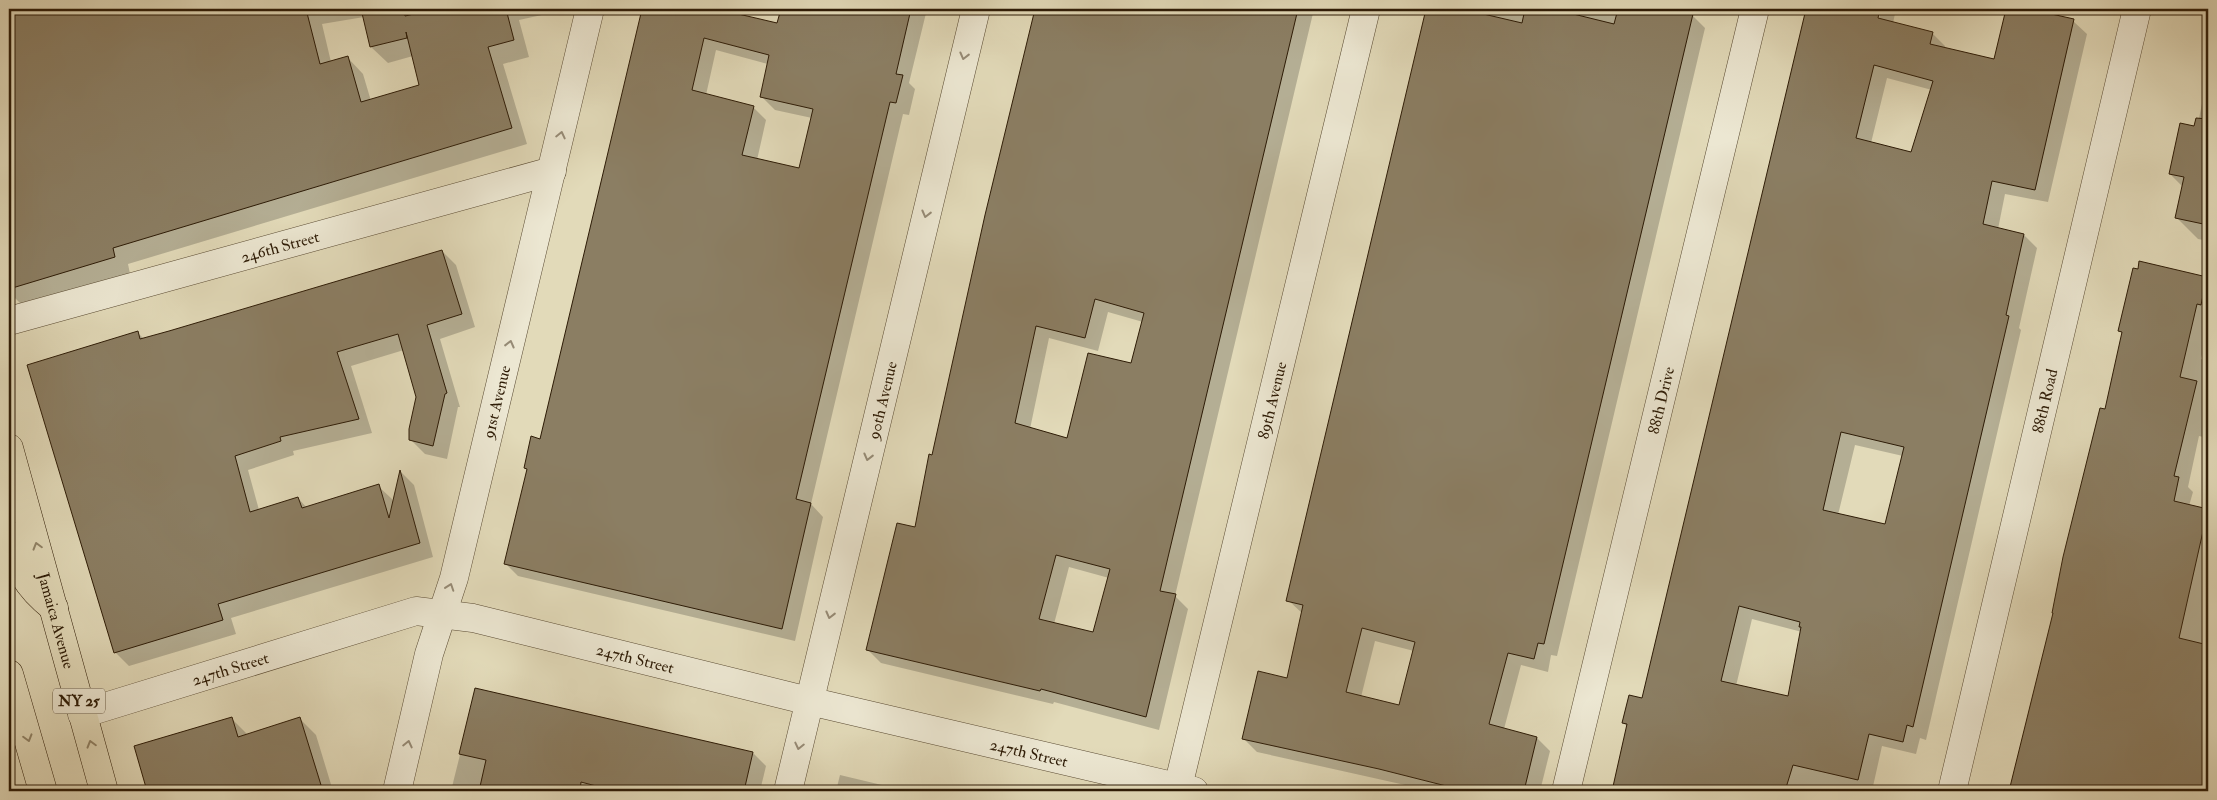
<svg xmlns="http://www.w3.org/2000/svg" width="2217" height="800" viewBox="0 0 2217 800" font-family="'IM FELL Double Pica',serif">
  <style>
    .shadow { fill: #0003; fill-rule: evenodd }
    .building { fill: #8b7e63; stroke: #2d1b06; fill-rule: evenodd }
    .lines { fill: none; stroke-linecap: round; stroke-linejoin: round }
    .minor-casing { stroke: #5a4b33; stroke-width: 29 }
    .primary-casing { stroke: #2d1b06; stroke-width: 29 }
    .minor { stroke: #ece7d2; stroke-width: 28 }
    .primary { stroke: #e2dab9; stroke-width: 28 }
    .oneway { stroke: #968b76 }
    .oneway2 { stroke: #918468 }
    .labels { text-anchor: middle; stroke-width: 4.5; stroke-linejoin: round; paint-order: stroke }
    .shield { fill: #ece7d2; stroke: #665843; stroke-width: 1 }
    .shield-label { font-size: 15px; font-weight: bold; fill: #2d1b06 }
    .street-label { font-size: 16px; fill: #2d1b06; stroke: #ece7d2 }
  </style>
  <rect width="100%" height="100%" fill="#e2dab9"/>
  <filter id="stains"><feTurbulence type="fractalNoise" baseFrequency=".004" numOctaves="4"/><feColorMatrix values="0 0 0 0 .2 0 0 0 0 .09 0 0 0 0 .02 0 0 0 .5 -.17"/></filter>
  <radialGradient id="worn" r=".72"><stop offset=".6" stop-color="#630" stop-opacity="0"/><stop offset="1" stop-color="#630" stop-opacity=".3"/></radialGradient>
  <g class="shadow">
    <path d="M9,9H550L551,13L519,20L529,57L503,64L527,144L128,264L130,274L23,306L9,292ZM364,17L371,47L388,63L413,56L420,86L371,101L363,74L347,57L331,62L322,24Z"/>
    <path d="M643,9H742L740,16L778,25L782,9H927L909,83L915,89L909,115L903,114L811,504L823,517L795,641L518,576L505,563L528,470L525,467L540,440ZM716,50L768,64L762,97L775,110L812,118L800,169L757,160L766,120L753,107L706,95Z"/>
    <path d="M1036,9H1314L1175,596L1188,609L1159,730L1054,702L1053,704L881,663L868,650L916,529ZM1108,312L1143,322L1132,365L1068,439L1030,429L1049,338L1098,351ZM1069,567L1109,578L1094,634L1054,624Z"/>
    <path d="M1427,9H1694L1692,15L1705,28L1557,656L1551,655L1548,672L1521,665L1504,729L1537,738L1550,751L1540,791H1432L1257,752L1244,739L1288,680L1303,614L1288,600ZM1375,641L1414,651L1400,706L1361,697Z"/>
    <path d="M1807,9H1879L1875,24H1878L1881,9H1896L1893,23L1932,33L1945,46V49L1995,61L2007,9H2023L2073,21L2087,34L2048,202L2005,194L1998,229L2024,235L2037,248L2019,328L2021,330L1926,740L1920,738L1916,754L1882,746L1872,791H1613L1628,727L1623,723L1643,699ZM1887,78L1932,90L1912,153L1871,143ZM1855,445L1903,456L1886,525L1838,515ZM1752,619L1802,632L1789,697L1736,686Z"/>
    <path d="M2205,89H2208V241L2198,239L2177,218L2183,187L2170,174L2197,128Z"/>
    <path d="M442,251L456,265L475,327L440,339L460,407H458L447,459L425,454L411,440L418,397L404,350L351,366L372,433L293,451L294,455L248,470L259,510L298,498L307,508L378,486L392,499L394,504L401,472L414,485L433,557L231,618L236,634L129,666L115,652L138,333L144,339Z"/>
    <path d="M2207,278L2208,328L2201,359L2208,361V438L2199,436L2188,487L2193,492L2189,506L2208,510V791H2066L2030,782L2123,334L2120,331Z"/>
    <path d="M476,690L753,753L766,766L760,791H451Z"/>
    <path d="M231,718L248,735L300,719L316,735L333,791H149L135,747Z"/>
    <path d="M840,775L907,791H836Z"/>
  </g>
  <g class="building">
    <path d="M9,9H306L320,64L348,56L361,102L419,85L406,32L407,38L370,47L361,9H404L405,16L436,9H506L514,40L488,47L512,128L113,248L115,257L9,289Z"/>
    <path d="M642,9H717L777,23L781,9H911L896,74L903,75L896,103L890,102L796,499L811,503L782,629L504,564L527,469L524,468L531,436L540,439ZM704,38L769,55L760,97L813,109L799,168L742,155L754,106L692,90Z"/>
    <path d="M1035,9H1298L1160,591L1176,594L1146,717L1041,689L1040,691L866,650L897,523L915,527L929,454L932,455L985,215ZM1095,299L1144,313L1131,363L1088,353L1067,438L1015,423L1036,326L1085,338ZM1056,555L1110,569L1093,632L1039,619Z"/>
    <path d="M1426,9H1462L1522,23L1525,9H1553L1614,24L1618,9H1673L1693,14L1544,644L1538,643L1534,659L1508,653L1489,724L1537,737L1524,791H1466L1379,769L1242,739L1258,671L1287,678L1303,605L1286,601ZM1362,628L1415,642L1399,705L1346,692Z"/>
    <path d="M1806,9H1880L1878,18L1933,32L1930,44L1994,59L2006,9H2029L2074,19L2035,190L1992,181L1983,224L2024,234L2006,315L2009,316L1913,727L1907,725L1903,742L1869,734L1858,780L1793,765L1785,791H1612L1627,724L1622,723L1629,695L1642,698ZM1874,65L1933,81L1911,152L1856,138ZM1841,432L1904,447L1885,524L1823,510ZM1739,606L1800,622L1799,627H1801L1788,696L1721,681Z"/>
    <path d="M2196,118L2208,119V225L2175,218L2184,177L2169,174L2180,123L2194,126Z"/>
    <path d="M442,250L462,314L427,325L447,393L445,394L433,446L409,440V429L416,397L398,334L337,352L359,419L280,437L281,441L235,456L250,512L298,497L302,508L379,484L389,518L400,470L420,543L218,604L223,620L114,653L27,365L138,331L140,339L169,331Z"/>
    <path d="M2139,261L2207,277L2201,305L2197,304L2180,377L2197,381L2174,476L2179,477L2174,501L2208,509L2179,638L2208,645V791H2009L2053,613H2052L2063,557L2100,408L2105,409L2122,332L2118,331L2133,268L2138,269Z"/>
    <path d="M475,688L753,752L744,791H615L581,782L580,791H479L486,760L459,754Z"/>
    <path d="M232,717L238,737L300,717L321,785L301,791H147L134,746Z"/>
  </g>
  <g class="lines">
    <defs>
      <g id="minor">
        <path id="s1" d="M9,321L552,171"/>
        <path id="s2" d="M82,714L416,611L473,618L809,701L1194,791"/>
        <path id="s3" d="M397,791L429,654L454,578L590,9"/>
        <path id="s4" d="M788,791L976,9"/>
        <path id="s5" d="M1177,791L1366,9"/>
        <path id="s6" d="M1566,791L1755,9"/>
        <path id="s7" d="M1952,791L2137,9"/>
      </g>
      <g id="primary">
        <path id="s8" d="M9,448L104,791"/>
        <path d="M9,535C18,569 26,586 54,608"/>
        <path d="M9,674L43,791"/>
      </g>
    </defs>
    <use href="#minor" class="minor-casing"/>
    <use href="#primary" class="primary-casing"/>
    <use href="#minor" class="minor"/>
    <use href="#primary" class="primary"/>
  </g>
  <defs><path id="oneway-chevron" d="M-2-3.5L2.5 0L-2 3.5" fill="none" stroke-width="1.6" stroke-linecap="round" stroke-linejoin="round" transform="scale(1.25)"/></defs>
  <g class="oneway">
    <use href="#oneway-chevron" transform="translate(964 56) rotate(104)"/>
    <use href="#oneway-chevron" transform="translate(561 135) rotate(-77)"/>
    <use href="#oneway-chevron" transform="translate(926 214) rotate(104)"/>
    <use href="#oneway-chevron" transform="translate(510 344) rotate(-76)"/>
    <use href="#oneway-chevron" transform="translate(868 457) rotate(104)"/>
    <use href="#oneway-chevron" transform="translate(450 587) rotate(-71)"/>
    <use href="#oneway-chevron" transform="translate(830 615) rotate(104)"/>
    <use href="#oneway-chevron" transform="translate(408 744) rotate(-77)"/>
    <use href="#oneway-chevron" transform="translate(799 746) rotate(103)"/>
  </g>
  <g class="oneway2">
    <use href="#oneway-chevron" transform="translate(37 546) rotate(-106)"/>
    <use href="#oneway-chevron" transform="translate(28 738) rotate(74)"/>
    <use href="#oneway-chevron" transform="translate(91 744) rotate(-106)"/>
  </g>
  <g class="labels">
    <rect class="shield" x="53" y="688.5" width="52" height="25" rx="4"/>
    <g class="shield-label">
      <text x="79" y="706">NY 25</text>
    </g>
    <g class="street-label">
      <text dy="6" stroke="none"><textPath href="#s1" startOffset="281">246th Street</textPath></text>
      <text dy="6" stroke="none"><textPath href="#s4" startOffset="402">90th Avenue</textPath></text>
      <text dy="6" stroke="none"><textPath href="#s5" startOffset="402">89th Avenue</textPath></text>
      <text dy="6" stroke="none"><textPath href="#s6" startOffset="402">88th Drive</textPath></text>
      <text dy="6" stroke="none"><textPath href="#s7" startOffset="401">88th Road</textPath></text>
      <text dy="6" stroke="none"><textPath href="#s3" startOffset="402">91st Avenue</textPath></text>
      <text dy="6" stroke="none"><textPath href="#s8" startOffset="179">Jamaica Avenue</textPath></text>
      <text dy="6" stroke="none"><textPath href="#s2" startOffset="574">247th Street</textPath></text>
      <text dy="6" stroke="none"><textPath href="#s2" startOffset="155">247th Street</textPath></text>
      <text dy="6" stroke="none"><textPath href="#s2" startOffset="979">247th Street</textPath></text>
    </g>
  </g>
  <rect width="2217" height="800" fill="none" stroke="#e2dab9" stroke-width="30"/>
  <rect x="10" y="10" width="2197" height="780" fill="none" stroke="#2d1b06" stroke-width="2.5"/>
  <rect x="15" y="15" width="2187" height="770" fill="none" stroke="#2d1b06"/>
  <rect width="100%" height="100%" filter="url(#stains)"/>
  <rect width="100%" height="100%" fill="url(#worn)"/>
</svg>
